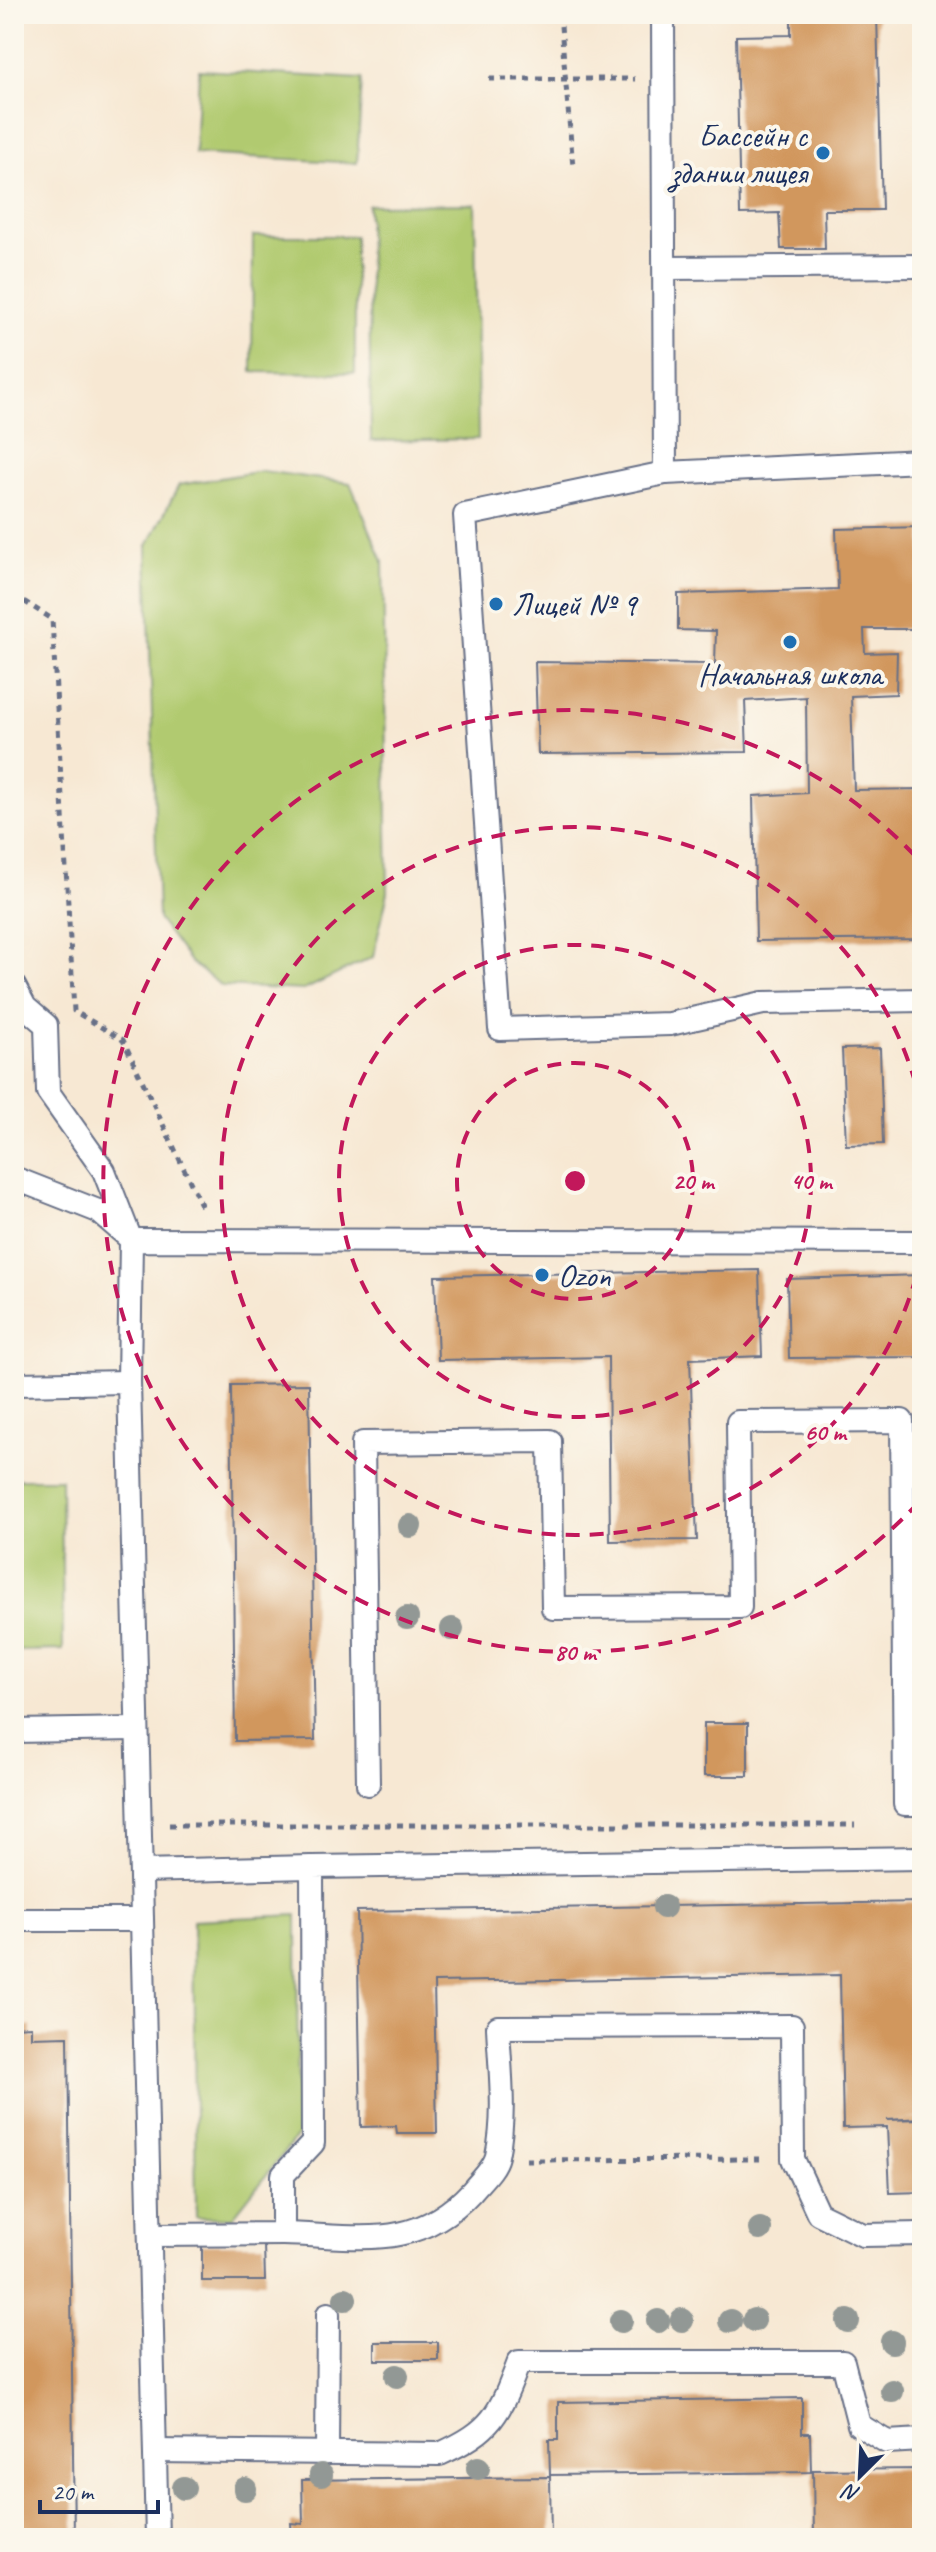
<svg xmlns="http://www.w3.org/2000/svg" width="936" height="2552" viewBox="0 0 936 2552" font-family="Caveat,sans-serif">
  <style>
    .green { fill: #b1ca6f; stroke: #667c66; stroke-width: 2 }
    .building { fill: #d1975d }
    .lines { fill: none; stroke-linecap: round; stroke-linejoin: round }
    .lane-casing { stroke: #687087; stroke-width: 26 }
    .path { stroke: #687087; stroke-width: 5; stroke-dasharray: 6 6; stroke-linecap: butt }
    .lane { stroke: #fff; stroke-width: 22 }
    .tree { fill: #929895 }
    .ring { fill: none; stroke: #c2185b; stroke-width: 4; stroke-dasharray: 14 10 }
    .poi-dot { fill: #1f6fb2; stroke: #fbf7ec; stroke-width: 3 }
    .labels { text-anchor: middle; stroke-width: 8; stroke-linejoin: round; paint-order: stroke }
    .poi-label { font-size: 32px; fill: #1b2f5e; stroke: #fbf7ec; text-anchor: start }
    .centre { fill: #c2185b; stroke: #fbf7ec; stroke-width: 4 }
    .ring-label { font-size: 24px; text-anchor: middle; font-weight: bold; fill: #c2185b; stroke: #fbf7ec; stroke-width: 8; stroke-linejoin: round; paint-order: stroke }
  </style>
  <rect width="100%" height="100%" fill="#fbf7ec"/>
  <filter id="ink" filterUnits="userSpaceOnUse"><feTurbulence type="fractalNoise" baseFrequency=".0125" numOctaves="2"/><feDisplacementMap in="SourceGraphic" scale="16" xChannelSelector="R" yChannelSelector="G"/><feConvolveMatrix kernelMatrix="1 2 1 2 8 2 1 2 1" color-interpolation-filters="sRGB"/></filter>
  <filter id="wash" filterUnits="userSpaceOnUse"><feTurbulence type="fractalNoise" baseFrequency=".006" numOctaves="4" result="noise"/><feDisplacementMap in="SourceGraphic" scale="32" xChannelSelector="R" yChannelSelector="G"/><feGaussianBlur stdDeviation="1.8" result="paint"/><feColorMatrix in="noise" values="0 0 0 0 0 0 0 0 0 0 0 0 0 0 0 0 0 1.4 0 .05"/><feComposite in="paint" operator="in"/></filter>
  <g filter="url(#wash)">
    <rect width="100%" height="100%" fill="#f7e8d3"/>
    <g class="green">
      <path d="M199,70L362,79L357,163L195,154Z"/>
      <path d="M475,204L478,439L371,441L368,205Z"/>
      <path d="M253,236H355V373L252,372Z"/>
      <path d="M262,471L350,483L383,561L388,892L373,957L304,990L222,986L191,963L158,919L147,547L179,485Z"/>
      <path d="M14,1479H61L63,1650L14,1651Z"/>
      <path d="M297,1915L298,2135L232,2218L196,2217L193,1920Z"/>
    </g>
    <g id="blocks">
      <g class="building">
        <path d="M791,14H877L882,210H824L825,249H781L779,213L740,214L736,36L791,35Z"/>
        <path d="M922,527V629H864L865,653L897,652L896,694L851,696L854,790L922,789V939L756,941L753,796L807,793L806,697L745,701L747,752L538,754L535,662L715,664L716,631L678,630V594L838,589L836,529Z"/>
        <rect x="14" y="1026" width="5" height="50"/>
        <path d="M880,1048L883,1144L846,1145L842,1049Z"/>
        <path d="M759,1270L762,1356L690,1359L697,1540L610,1541L608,1357L438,1360L435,1276Z"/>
        <path d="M922,1275V1357L789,1358L787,1279Z"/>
        <path d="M309,1384L315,1740L235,1741L231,1385Z"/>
        <rect x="704" y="1723" width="44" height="53"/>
        <path d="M922,1902V2118L887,2120L922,2119V2192L890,2193L887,2127L843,2128L840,1975L434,1982L437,2133H397L396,2126L361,2127L357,1911Z"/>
        <path d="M31,2026V2037L68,2036L74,2538H14V2027Z"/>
        <path d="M202,2244H264L265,2281H202Z"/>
        <rect x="375" y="2342" width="63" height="18"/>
        <path d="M802,2398V2433H810L811,2472L550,2475L549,2440H558V2402Z"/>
        <path d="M922,2469V2538H814L813,2470Z"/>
        <path d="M550,2477L551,2538H292L291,2523L303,2524L302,2480Z"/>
      </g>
    </g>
  </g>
  <g filter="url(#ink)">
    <use href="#blocks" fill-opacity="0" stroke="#687087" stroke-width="2"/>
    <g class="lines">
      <defs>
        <g id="lane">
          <path d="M663,14L665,473"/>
          <path d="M666,268L922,266"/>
          <path d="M922,461L665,473L465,515L500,1029L670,1024L763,1003L922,1000"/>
          <path d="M14,986L25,1007L46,1025L48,1092L104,1171L131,1240"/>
          <path d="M14,1178L98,1211L127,1236"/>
          <path d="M14,1384L129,1382"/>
          <path d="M14,1731L136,1729"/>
          <path d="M368,1784L363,1443L550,1441L553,1608L740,1607L738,1422L902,1421L905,1804H922"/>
          <path d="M141,1871L312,1867"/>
          <path d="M14,1920H142"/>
          <path d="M283,2234C359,2236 416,2252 472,2191C480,2181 494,2169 497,2156C506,2114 500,2070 498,2027L792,2026L793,2159L818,2213L863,2235L922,2234"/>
          <path d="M150,2235L283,2234V2175L313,2143L312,1867L922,1858"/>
          <path d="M155,2451L440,2454C493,2430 499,2415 519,2362H843L859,2425L887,2442L922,2440"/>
          <path d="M327,2453L328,2314"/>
          <path d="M157,2538L129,1382L131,1240L922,1242"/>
        </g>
      </defs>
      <use href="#lane" class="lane-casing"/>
      <g class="path">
        <path d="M560,14L573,167"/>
        <path d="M489,79H635"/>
        <path d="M14,595L52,619L74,1011L123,1040L204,1211"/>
        <path d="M169,1825H855"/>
        <path d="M526,2160L764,2159"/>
      </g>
      <use href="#lane" class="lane"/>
    </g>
    <g class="tree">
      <circle cx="410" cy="1526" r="12"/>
      <circle cx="407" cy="1618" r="12"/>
      <circle cx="452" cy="1629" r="12"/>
      <circle cx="664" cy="1907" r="12"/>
      <circle cx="760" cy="2229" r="12"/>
      <circle cx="345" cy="2299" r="12"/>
      <circle cx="682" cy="2320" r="12"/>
      <circle cx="754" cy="2320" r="12"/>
      <circle cx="621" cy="2321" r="12"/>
      <circle cx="658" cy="2321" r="12"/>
      <circle cx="730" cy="2321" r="12"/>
      <circle cx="848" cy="2321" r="12"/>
      <circle cx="892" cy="2342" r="12"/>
      <circle cx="397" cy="2376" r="12"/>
      <circle cx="892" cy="2391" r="12"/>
      <circle cx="478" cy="2468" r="12"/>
      <circle cx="321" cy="2475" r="12"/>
      <circle cx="184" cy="2488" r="12"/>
      <circle cx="245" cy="2489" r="12"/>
    </g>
  </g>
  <g class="ring">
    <circle cx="575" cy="1181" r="118"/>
    <circle cx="575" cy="1181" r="236"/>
    <path d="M922 1252A354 354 0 1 1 922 1110"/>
    <path d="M919 1502A471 471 0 1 1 919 860"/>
  </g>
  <g class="poi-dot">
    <circle cx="823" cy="153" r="8"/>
    <circle cx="496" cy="604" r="8"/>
    <circle cx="790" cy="642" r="8"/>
    <circle cx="542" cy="1275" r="8"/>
  </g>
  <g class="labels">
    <g class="poi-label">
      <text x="807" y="146" text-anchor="end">Бассейн с<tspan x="807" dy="37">здании лицея</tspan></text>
      <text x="512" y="615">Лицей № 9</text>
      <text x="790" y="685" text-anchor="middle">Начальная школа</text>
      <text x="558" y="1286">Ozon</text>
    </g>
  </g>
  <circle cx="575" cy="1181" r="12" class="centre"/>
  <g class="ring-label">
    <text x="693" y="1189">20 m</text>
    <text x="811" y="1189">40 m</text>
    <text x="825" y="1440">60 m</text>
    <text x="575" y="1660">80 m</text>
  </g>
  <rect width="936" height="2552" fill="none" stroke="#fbf7ec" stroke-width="48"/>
  <g transform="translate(860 2476) rotate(204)" stroke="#fbf7ec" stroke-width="6" paint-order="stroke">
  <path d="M0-6L14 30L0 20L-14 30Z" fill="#1b2f5e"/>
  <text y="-12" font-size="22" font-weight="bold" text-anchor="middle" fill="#1b2f5e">N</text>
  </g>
  <path d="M40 2500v12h118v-12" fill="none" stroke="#1b2f5e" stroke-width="4"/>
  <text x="52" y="2500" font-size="24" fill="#1b2f5e" stroke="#fbf7ec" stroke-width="6" paint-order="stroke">20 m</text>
</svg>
